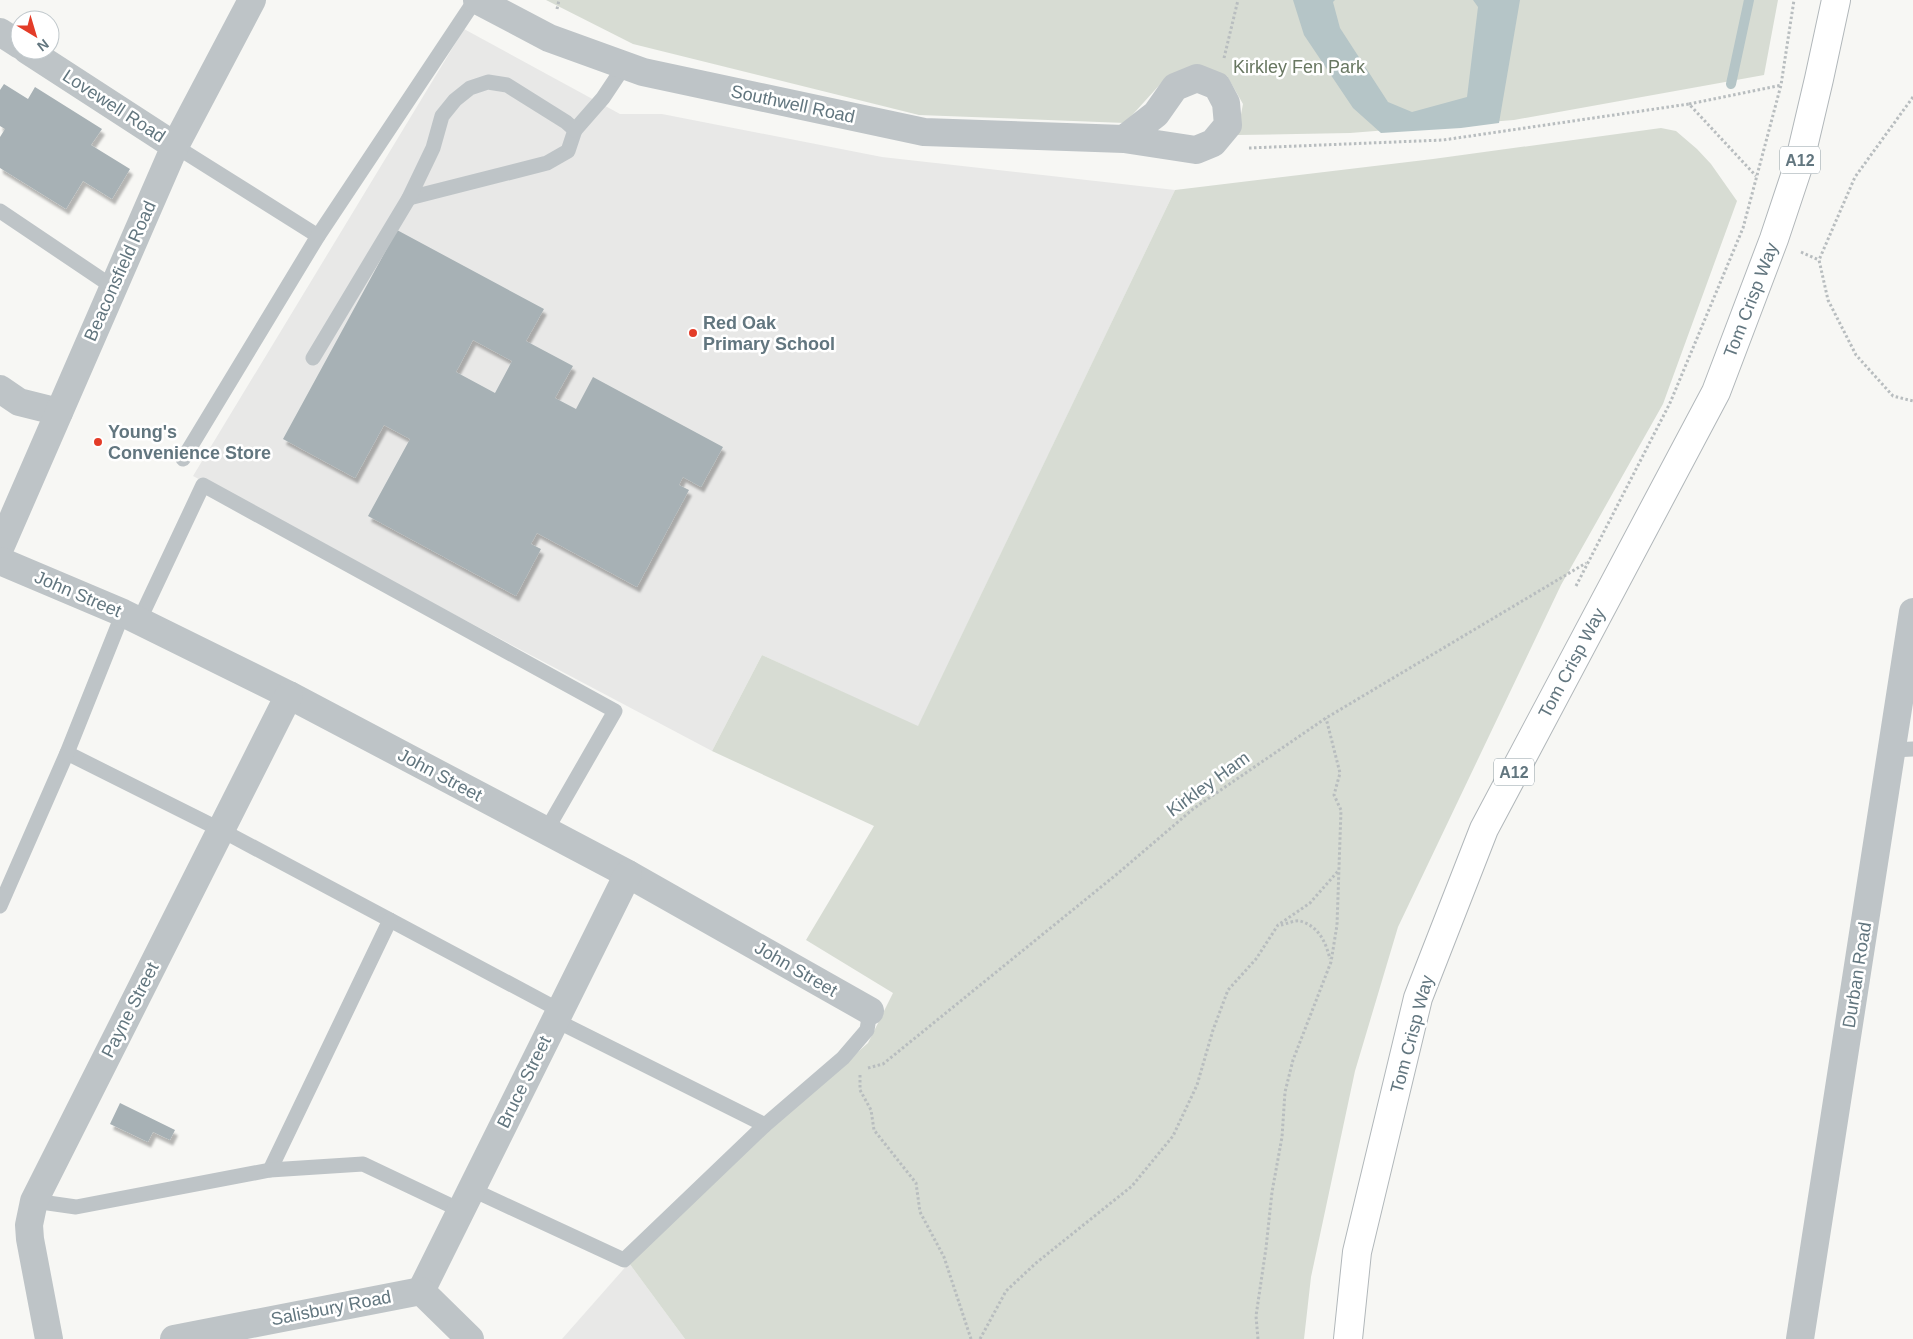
<svg xmlns="http://www.w3.org/2000/svg" width="1913" height="1339" viewBox="0 0 1913 1339" font-family="Helvetica,sans-serif">
  <style>
    .built { fill: #e8e8e7 }
    .green { fill: #d7dcd3 }
    .water { fill: #b5c5c7 }
    .lines { fill: none; stroke-linecap: round; stroke-linejoin: round }
    .stream { stroke: #b5c5c7; stroke-width: 10 }
    .building { fill: #a7b1b5; fill-rule: evenodd; filter: url(#shadow) }
    .trunk-casing { stroke: #b1b7ba; stroke-width: 30 }
    .path { stroke: #b8bdbf; stroke-width: 3; stroke-dasharray: 2.5 2.5; stroke-linecap: butt }
    .service { stroke: #bec4c7; stroke-width: 15 }
    .minor { stroke: #bec4c7; stroke-width: 28 }
    .trunk { stroke: #fff; stroke-width: 28 }
    .poi-dot { fill: #e33c28; stroke: #fff; stroke-width: 2 }
    .labels { text-anchor: middle; stroke-width: 5; stroke-linejoin: round; paint-order: stroke }
    .shield { fill: #fff; stroke: #919fa5; stroke-width: 1 }
    .shield-label { font-size: 16px; font-weight: bold; fill: #62767f }
    .park-label { font-size: 18px; fill: #687761; stroke: #fff }
    .street-label { font-size: 18px; fill: #62767f; stroke: #fff }
    .poi-label { font-size: 18px; font-weight: bold; fill: #62767f; stroke: #fff; text-anchor: start }
  </style>
  <defs>
    <filter id="shadow"><feDropShadow dx="3" dy="5.5" stdDeviation="1" flood-color="#0004"/></filter>
  </defs>
  <rect width="100%" height="100%" fill="#f7f7f4"/>
  <g class="built">
    <path d="M464,29L620,114H662L882,157L1175,190L918,727L762,655L712,751L193,476Z"/>
    <path d="M629,1263L685,1339H562Z"/>
  </g>
  <g class="green">
    <path d="M546,0H1778L1764,75L1514,120L1350,133L1237,135L1243,104L1227,76L1202,67L1164,80L1125,123L919,115L633,44Z"/>
    <path d="M1661,128L1676,131L1697,149L1711,164L1737,201L1663,404L1561,585L1398,927L1355,1071L1311,1277L1304,1339H685L629,1263L730,1165L868,1043L893,993L806,940L874,826L712,751L762,655L918,726L1175,190L1433,159Z"/>
  </g>
  <path class="water" d="M1293,0H1335L1333,2L1340,28L1388,102L1412,112L1467,97L1478,7L1473,0H1520L1499,123L1461,128L1381,133L1353,108L1304,35Z"/>
  <g class="lines">
    <path class="stream" d="M1731,84L1749,0"/>
  </g>
  <g class="building">
    <path d="M4,84L28,99L35,87L102,129L91,145L130,169L112,199L83,181L66,209L0,168V137L5,129L0,126V90Z"/>
    <path d="M397,230L544,309L526,341L573,366L555,398L576,409L593,377L723,447L701,487L683,477L679,485L689,490L637,587L537,533L531,544L541,549L516,596L368,516L410,439L384,425L355,478L283,439ZM473,340L512,361L495,393L456,372Z"/>
    <path d="M120,1103L175,1130L170,1140L153,1132L148,1142L110,1124Z"/>
  </g>
  <g class="lines">
    <defs>
      <path id="trunk" d="M1348,1339L1357,1252L1418,998L1484,829L1716,392L1774,239L1799,164L1819,79L1836,0"/>
    </defs>
    <use href="#trunk" class="trunk-casing"/>
    <g class="path">
      <path d="M557,9L559,0"/>
      <path d="M1224,58L1238,0"/>
      <path d="M1913,97L1855,177L1819,260L1828,300L1856,355L1893,396L1913,401"/>
      <path d="M1689,104L1782,85"/>
      <path d="M1249,148L1443,140L1689,104L1756,176"/>
      <path d="M1801,252L1819,260"/>
      <path d="M1576,586L1670,403L1743,228L1781,85L1794,0"/>
      <path d="M1281,925C1286,924 1295,920 1300,921C1319,926 1326,943 1330,959"/>
      <path d="M868,1068L883,1064L1117,874L1193,809L1326,718L1586,563"/>
      <path d="M860,1075V1090L871,1110L874,1130L916,1183L920,1212L944,1257L971,1339"/>
      <path d="M980,1339L1006,1291L1036,1263L1132,1186L1173,1136L1197,1085L1213,1030L1228,990L1256,959L1278,925L1310,903L1339,870"/>
      <path d="M1258,1339L1256,1316L1266,1248L1272,1192L1282,1137L1285,1092L1293,1060L1331,962L1337,925L1341,810L1334,795L1340,773L1326,718"/>
    </g>
    <g class="service">
      <path d="M175,146L318,236"/>
      <path d="M409,198L547,163L568,151L575,130"/>
      <path d="M0,211L113,287"/>
      <path d="M313,358L409,198L433,148L442,116L455,100L470,88L488,82L507,85L566,122L575,130L603,98L625,65"/>
      <path d="M183,459L318,236L475,0"/>
      <path d="M139,621L203,485L615,711L546,831"/>
      <path d="M1892,750L1913,749"/>
      <path d="M67,753L221,830L559,1010"/>
      <path d="M0,906L67,753L123,613"/>
      <path d="M555,1020L765,1125"/>
      <path d="M270,1170L390,920"/>
      <path d="M473,1190L624,1260L765,1125L843,1058L867,1030L870,1011"/>
      <path d="M34,1201L76,1207L270,1170L363,1164L462,1211"/>
    </g>
    <g class="minor">
      <path d="M477,0L549,38L643,72L924,132L1124,139L1196,150L1213,143L1228,125L1226,103L1217,86L1197,78L1175,87L1156,114L1124,139"/>
      <path d="M0,32L20,45"/>
      <path d="M27,50L175,146"/>
      <path d="M0,389L19,402L59,412"/>
      <path d="M0,548L175,146L252,0"/>
      <path d="M0,561L123,613L289,695L628,874L870,1011"/>
      <path d="M421,1291L628,874"/>
      <path d="M49,1339L30,1239L29,1225L34,1201L289,695"/>
      <path d="M174,1339L421,1291L470,1339"/>
      <path d="M1800,1339L1913,612"/>
    </g>
    <use href="#trunk" class="trunk"/>
  </g>
  <g class="poi-dot">
    <circle cx="693" cy="333" r="5"/>
    <circle cx="98" cy="442" r="5"/>
  </g>
  <g class="labels">
    <g class="shield">
      <rect x="1780" y="146.5" width="40" height="27" rx="4"/>
      <rect x="1494" y="758.5" width="40" height="27" rx="4"/>
    </g>
    <g class="shield-label">
      <text x="1800" y="166">A12</text>
      <text x="1514" y="778">A12</text>
    </g>
    <g class="park-label">
      <text x="1299" y="73">Kirkley Fen Park</text>
    </g>
    <g class="street-label">
      <text transform="translate(793 104) rotate(12)" y="6">Southwell Road</text>
      <text transform="translate(114 106) rotate(33)" y="6">Lovewell Road</text>
      <text transform="translate(120 271) rotate(-66)" y="6">Beaconsfield Road</text>
      <text transform="translate(1751 300) rotate(-69)" y="6">Tom Crisp Way</text>
      <text transform="translate(78 594) rotate(23)" y="6">John Street</text>
      <text transform="translate(1572 663) rotate(-62)" y="6">Tom Crisp Way</text>
      <text transform="translate(440 775) rotate(28)" y="6">John Street</text>
      <text transform="translate(1208 784) rotate(-36)" y="6">Kirkley Ham</text>
      <text transform="translate(796 969) rotate(30)" y="6">John Street</text>
      <text transform="translate(1857 975) rotate(-81)" y="6">Durban Road</text>
      <text transform="translate(130 1010) rotate(-63)" y="6">Payne Street</text>
      <text transform="translate(1412 1034) rotate(-75)" y="6">Tom Crisp Way</text>
      <text transform="translate(524 1082) rotate(-64)" y="6">Bruce Street</text>
      <text transform="translate(331 1308) rotate(-11)" y="6">Salisbury Road</text>
    </g>
    <g class="poi-label">
      <text x="703" y="329">Red Oak<tspan x="703" dy="21">Primary School</tspan></text>
      <text x="108" y="438">Young's<tspan x="108" dy="21">Convenience Store</tspan></text>
    </g>
  </g>
  <g transform="translate(35 35) rotate(142)"><circle r="24" fill="#ffffff" stroke="#c0c8cc"/>
  <path d="M0-4L9 19L0 12L-9 19Z" fill="#e33c28"/>
  <text y="-8" font-size="14" font-weight="bold" text-anchor="middle" fill="#62767f">N</text>
  </g>
</svg>
